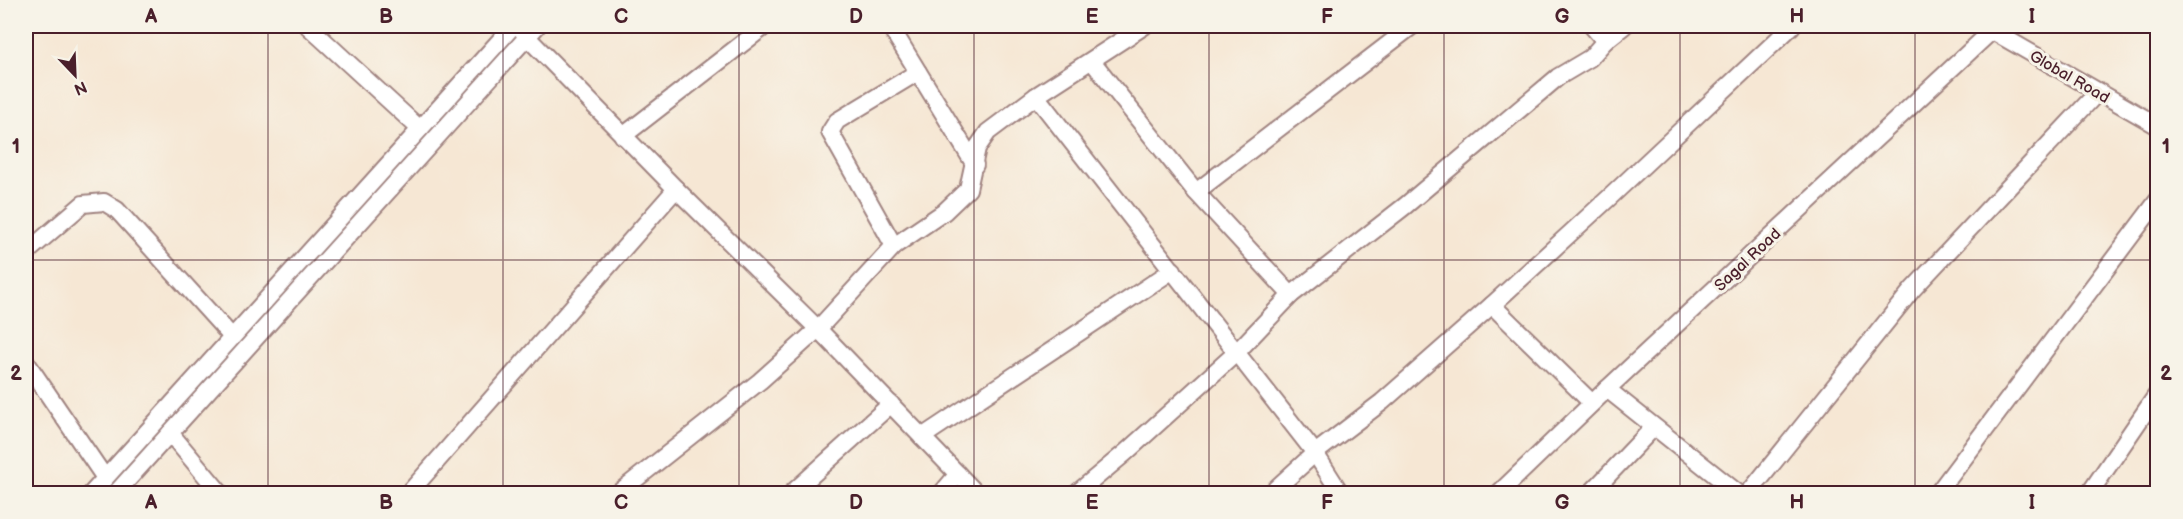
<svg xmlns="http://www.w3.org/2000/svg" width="2183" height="519" viewBox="0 0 2183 519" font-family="'Balsamiq Sans',sans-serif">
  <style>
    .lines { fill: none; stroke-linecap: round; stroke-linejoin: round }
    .minor-casing { stroke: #a08380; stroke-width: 20 }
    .minor { stroke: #fff; stroke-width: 16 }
    .grid { fill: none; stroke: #4a1f2b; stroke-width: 1.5; stroke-opacity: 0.55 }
    .labels { text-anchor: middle; stroke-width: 6; stroke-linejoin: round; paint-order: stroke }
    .street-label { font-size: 16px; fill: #4a1f2b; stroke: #f7f3e8 }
    .neatline { fill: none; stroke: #4a1f2b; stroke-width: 2 }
    .grid-label { font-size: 20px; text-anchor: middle; font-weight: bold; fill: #4a1f2b }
  </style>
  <rect width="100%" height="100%" fill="#f7f3e8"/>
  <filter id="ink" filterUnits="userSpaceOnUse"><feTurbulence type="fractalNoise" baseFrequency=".0167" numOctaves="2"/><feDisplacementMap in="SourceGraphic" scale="12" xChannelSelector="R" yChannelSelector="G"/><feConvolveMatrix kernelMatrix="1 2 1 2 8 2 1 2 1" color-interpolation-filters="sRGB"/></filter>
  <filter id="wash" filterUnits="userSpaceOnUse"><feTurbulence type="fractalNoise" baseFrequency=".008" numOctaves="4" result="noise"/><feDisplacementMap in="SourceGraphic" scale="24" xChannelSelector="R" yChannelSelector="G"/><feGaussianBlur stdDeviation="1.35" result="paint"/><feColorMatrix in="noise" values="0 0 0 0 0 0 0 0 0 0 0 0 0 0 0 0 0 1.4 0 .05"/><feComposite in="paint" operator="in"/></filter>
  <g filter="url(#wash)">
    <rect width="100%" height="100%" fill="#f6e7d4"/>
  </g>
  <g filter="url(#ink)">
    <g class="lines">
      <defs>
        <g id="minor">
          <path d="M308,26L420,129"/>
          <path d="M519,26L527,37L676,189L818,329L977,494"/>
          <path d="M890,26L975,165"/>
          <path d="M1592,26L1605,41"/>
          <path d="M1984,26L2158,126"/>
          <path d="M1092,61L1196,192L1291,295"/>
          <path d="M1036,96L1315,453L1341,494"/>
          <path d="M623,136L765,26"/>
          <path d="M1196,192L1412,26"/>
          <path d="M894,246L830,132L837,121L918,72"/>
          <path d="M26,253L83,204L104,202L117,210L232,337"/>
          <path d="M1492,305L1592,403"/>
          <path d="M26,362L105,478"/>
          <path d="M1607,389L1739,494"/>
          <path d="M170,433L221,494"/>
          <path d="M922,437L1173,270"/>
          <path d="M91,494L513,26"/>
          <path d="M115,494L537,26"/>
          <path d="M408,494L676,189"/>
          <path d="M617,494L760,381L818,329L894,246L944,212L968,189L977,148L988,132L1036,96L1144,26"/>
          <path d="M791,494L891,404"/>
          <path d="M941,494L958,474"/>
          <path d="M1076,494L1125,453L1236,353L1291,295L1405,206L1558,77L1590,58L1605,41L1624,26"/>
          <path d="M1270,494L1315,453L1382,402L1492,305L1611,196L1792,26"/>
          <path d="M1498,494L1607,389L1997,26"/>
          <path d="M1590,494L1654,427"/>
          <path d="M1748,494L1912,290L2098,92"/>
          <path d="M1937,494L2158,200"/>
          <path d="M2089,494L2158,393"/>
        </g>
      </defs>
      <use href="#minor" class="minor-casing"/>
      <use href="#minor" class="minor"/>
    </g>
  </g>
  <path class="grid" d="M268,26V494M503,26V494M739,26V494M974,26V494M1209,26V494M1444,26V494M1680,26V494M1915,26V494M26,260H2158"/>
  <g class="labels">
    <g class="street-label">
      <text transform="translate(2070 76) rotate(30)" y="6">Global Road</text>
      <text transform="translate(1747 259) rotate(-43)" y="6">Sagal Road</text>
    </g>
  </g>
  <rect width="2183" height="519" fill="none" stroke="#f7f3e8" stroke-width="66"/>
  <g transform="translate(75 75) rotate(157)" stroke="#f7f3e8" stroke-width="4.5" paint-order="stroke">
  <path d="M0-4.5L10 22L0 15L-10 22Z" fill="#4a1f2b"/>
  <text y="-9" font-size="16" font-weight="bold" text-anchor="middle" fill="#4a1f2b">N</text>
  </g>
  <rect x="33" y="33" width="2117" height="453" class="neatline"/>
  <g class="grid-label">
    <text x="151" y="23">A</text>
    <text x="386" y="23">B</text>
    <text x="621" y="23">C</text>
    <text x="856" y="23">D</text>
    <text x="1092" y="23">E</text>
    <text x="1327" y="23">F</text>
    <text x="1562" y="23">G</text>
    <text x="1797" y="23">H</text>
    <text x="2032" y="23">I</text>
    <text x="16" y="153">1</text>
    <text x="2166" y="153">1</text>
    <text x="16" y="380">2</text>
    <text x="2166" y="380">2</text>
    <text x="151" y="509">A</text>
    <text x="386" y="509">B</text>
    <text x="621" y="509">C</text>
    <text x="856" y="509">D</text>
    <text x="1092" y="509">E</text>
    <text x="1327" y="509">F</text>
    <text x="1562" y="509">G</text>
    <text x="1797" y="509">H</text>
    <text x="2032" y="509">I</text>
  </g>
</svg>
